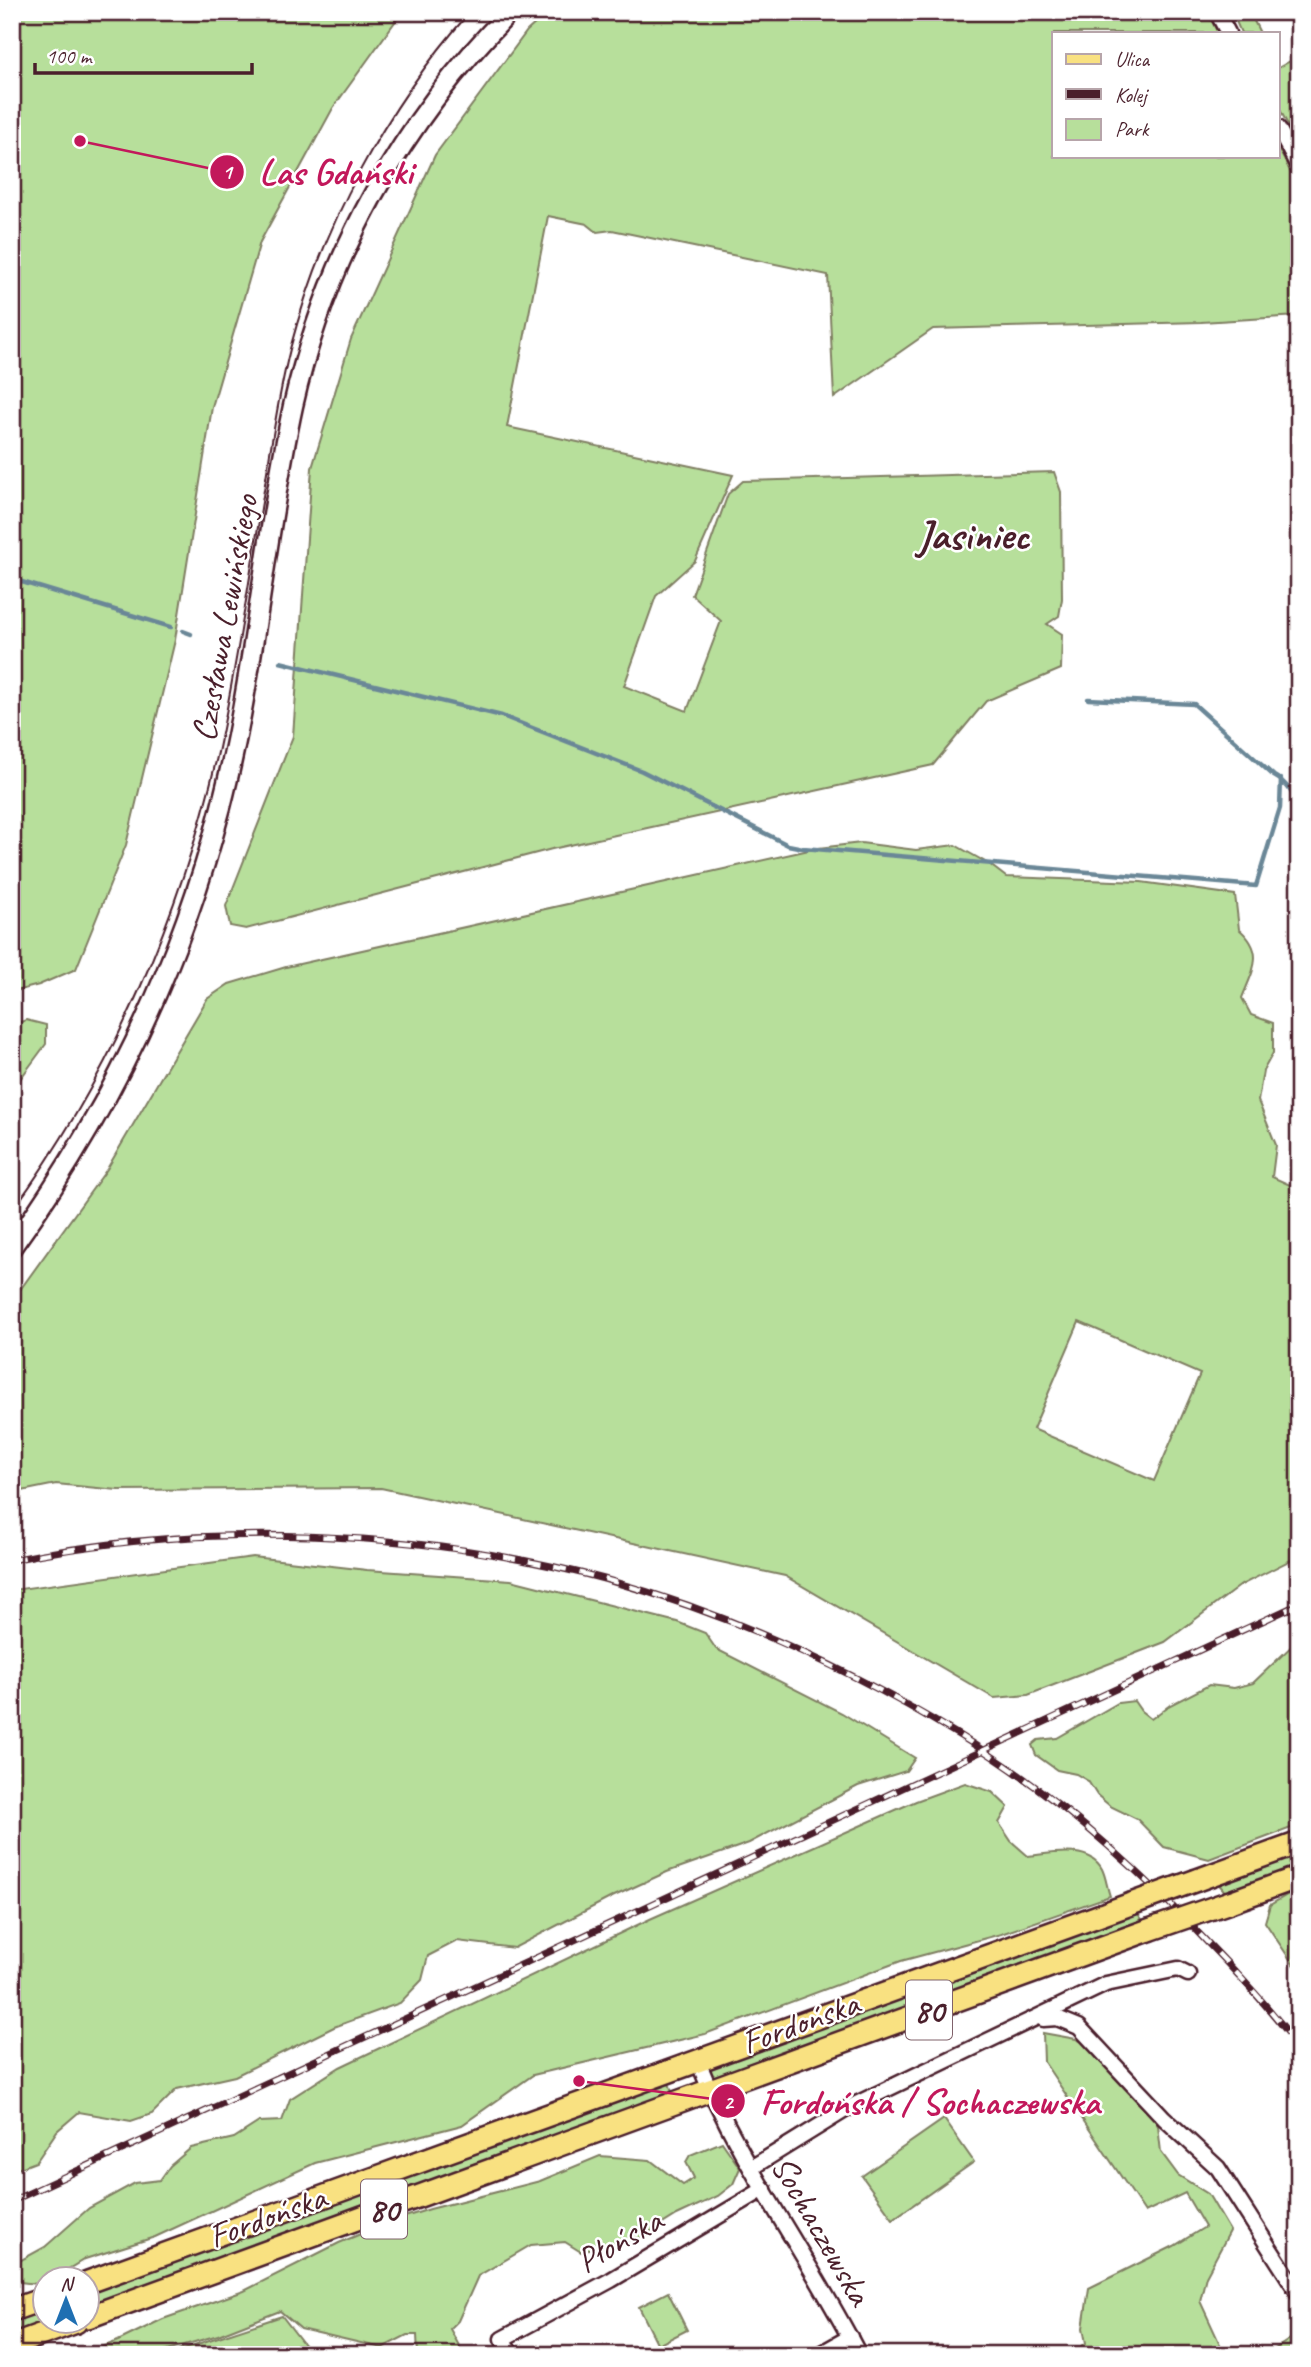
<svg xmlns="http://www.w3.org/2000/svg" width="1311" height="2367" viewBox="0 0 1311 2367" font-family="Caveat,sans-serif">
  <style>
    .green { fill: #b7df9b; stroke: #807f63; stroke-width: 2; fill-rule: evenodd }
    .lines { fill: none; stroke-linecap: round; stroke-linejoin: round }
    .stream { stroke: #6a8797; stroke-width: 4.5 }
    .minor-casing { stroke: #4a1f2b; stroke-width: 19 }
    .tertiary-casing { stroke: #4a1f2b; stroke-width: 23 }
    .primary-casing { stroke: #4a1f2b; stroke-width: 26 }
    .minor { stroke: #fff; stroke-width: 14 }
    .tertiary { stroke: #fff; stroke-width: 18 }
    .primary { stroke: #f9e181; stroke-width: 21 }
    .tram { stroke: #4a1f2b; stroke-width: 2 }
    .rail-casing { stroke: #4a1f2b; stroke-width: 7 }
    .rail { stroke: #fff; stroke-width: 4.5; stroke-dasharray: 13; stroke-linecap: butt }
    .primary-bridge-casing { stroke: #4a1f2b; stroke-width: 26; stroke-linecap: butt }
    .primary-bridge { stroke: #f9e181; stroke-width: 21 }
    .labels { text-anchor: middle; stroke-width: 5; stroke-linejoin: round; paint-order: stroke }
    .shield { fill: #fff; stroke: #80626b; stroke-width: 2 }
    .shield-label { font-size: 33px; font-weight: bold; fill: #4a1f2b }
    .street-label { font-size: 35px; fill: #4a1f2b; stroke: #fff }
    .district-label { font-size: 42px; font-weight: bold; fill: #4a1f2b; stroke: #fff }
    .leader { fill: none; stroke: #c2185b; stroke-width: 2.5 }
    .callout-dot { fill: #c2185b; stroke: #fff; stroke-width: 2.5 }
    .mark-label { font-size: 21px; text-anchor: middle; font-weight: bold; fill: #fff }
    .callout-label { font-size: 37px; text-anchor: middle; font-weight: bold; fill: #c2185b; stroke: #fff; stroke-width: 5; stroke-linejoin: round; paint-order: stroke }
  </style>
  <rect width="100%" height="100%" fill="#fff"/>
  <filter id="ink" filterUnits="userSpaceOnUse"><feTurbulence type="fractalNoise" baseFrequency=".0143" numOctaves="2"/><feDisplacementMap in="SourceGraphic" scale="14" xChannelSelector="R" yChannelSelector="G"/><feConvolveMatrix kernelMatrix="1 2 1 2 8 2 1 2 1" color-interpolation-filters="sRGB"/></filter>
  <g filter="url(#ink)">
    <g class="green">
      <path d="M12,12H402L333,108L260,242L212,407L175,640L126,845L76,969L39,985L12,992Z"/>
      <path d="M548,12H1207L1218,33H1054V156H1278V148L1299,188V316L1201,322L933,329L834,398L828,275L612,230L597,232L587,224L548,216L507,427L733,475L695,561L656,596L624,686L687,711L721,621L692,595L728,494L743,481L1054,472L1061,492L1062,599L1059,616L1047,624L1062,634L1061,669L986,701L933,765L552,849L246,929L230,926L226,906L293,736L312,468L351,339L435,155L527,31Z"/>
      <path d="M1232,12H1255L1252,17L1260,33H1241Z"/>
      <path d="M1299,56V146L1278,106V68Z"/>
      <path d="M861,843L916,850L955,845L989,864L1006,877L1141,882L1235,895L1239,929C1266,952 1253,970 1242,998L1251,1015L1273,1023V1053L1263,1071L1258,1101L1276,1145L1272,1177L1299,1189V1556L1241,1585L1165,1642L1028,1695L994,1698L785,1576L381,1488L118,1490L56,1484L12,1493V1301L107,1169L207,999L229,984L286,967L818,848ZM1079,1322L1200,1374L1154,1481L1033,1429Z"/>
      <path d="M26,1020L46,1025V1044L12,1090V1025Z"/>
      <path d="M253,1557L367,1570L511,1580L677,1622L705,1633L716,1649L842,1713L915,1758L906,1771L858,1786L749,1843L667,1872L610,1898L514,1948L457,1941L428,1956L422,1980L400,2003L334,2027L235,2076L177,2089L152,2114L131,2121L79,2112L57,2131L36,2162L12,2171V1590Z"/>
      <path d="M1299,1639V1825L1209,1859L1164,1847L1137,1819L1110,1806L1097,1795L1088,1781L1076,1774L1057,1770L1036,1755L1032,1745L1038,1740L1057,1738L1118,1703L1134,1701L1141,1711L1151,1719L1170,1705L1209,1685L1234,1688L1253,1683Z"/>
      <path d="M965,1783L992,1792L1008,1807L999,1823L1011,1841L1028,1856C1049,1854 1089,1844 1102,1869C1106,1877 1107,1888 1110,1896L1001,1934L901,1961L705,2034L533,2075L462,2125L315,2163L155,2237L85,2259L52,2279L46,2280L44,2285L12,2281V2268L21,2260L45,2247L89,2208L135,2183L160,2180L170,2166L191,2148L234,2138L259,2122L282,2121L290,2099L340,2067L650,1919L916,1801Z"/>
      <path d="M1299,1852V1867L1226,1893L1217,1882Z"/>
      <path d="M1299,1888V1973L1265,1922L1270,1905Z"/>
      <path d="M1135,1910L1144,1922L712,2079L709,2070L713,2065Z"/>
      <path d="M1043,2033L1076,2039L1099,2049L1146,2102L1158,2126L1161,2152L1178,2175L1208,2194L1230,2231L1206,2276L1200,2301L1224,2353L1232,2355H1070L1086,2343L1083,2328L1089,2288L1174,2246L1205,2227L1185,2193L1145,2212L1044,2062Z"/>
      <path d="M668,2080L673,2095L88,2307V2290Z"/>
      <path d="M944,2119L974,2162L893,2219L862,2176Z"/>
      <path d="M722,2142L740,2168L733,2184L718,2196L677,2215L640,2238L581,2252L565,2242L531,2245L478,2276L458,2321L450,2329L464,2355H418L417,2335H407L382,2348L301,2329L280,2311L218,2335L151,2355H82L118,2341L163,2319L244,2291L339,2243L389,2222L430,2209L540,2181L600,2156L650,2160L683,2185L694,2178L686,2162L690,2155Z"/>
      <path d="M668,2292L687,2330L658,2345L639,2307Z"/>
      <path d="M45,2305L46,2322H48L12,2334V2317Z"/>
      <path d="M282,2316L312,2355H166L179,2350Z"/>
      <path d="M1299,2333V2355H1266Z"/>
    </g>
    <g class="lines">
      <g class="stream">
        <path d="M12,579L171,627"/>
        <path d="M183,631L191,634"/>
        <path d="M280,662L502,716L642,771L788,845L803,848L1256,886L1280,808L1281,779"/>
        <path d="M1088,699L1194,704L1274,776C1289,784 1297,799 1299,815"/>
      </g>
      <defs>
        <g id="minor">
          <path d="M1217,12L1228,33"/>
          <path d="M1278,128L1299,168"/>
          <path d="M1043,2019L1057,2018L1079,2027L1164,2118L1218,2168L1299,2294"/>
          <path d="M697,2059C739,2164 808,2255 859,2355"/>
          <path d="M751,2168L850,2107L1106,1984L1178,1969L1188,1974"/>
          <path d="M512,2355L502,2339L611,2280L764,2189"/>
          <path d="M818,2355L850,2337"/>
        </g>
        <path id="tertiary" d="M12,1247C108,1114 180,966 221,807C255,675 264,539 293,406C327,256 402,121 510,12"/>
        <g id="primary">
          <path d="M1197,1880L1299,1843"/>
          <path d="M1230,1902L1299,1877"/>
          <path d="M88,2282L1131,1904"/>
          <path d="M12,2310L46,2298"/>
          <path d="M88,2317L1149,1930"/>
          <path d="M12,2345L76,2322"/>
        </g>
      </defs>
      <use href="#minor" class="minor-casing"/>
      <use href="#tertiary" class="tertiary-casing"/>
      <use href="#primary" class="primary-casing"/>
      <use href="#minor" class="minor"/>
      <use href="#tertiary" class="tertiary"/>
      <use href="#primary" class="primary"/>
      <path class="tram" d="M12,1211C112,1075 182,912 219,748C238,659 251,568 266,478C273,435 279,392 290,349C323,225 384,109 470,12"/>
      <defs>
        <g id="rail">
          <path d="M12,1560C201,1521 418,1529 604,1579C727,1613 848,1668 957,1734C1050,1790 1134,1864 1208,1943C1240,1976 1272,2010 1299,2047"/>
          <path d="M12,2201L1299,1604"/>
        </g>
      </defs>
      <use href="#rail" class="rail-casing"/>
      <use href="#rail" class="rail"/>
      <defs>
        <g id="primary-bridge">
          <path d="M1131,1904L1197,1880"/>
          <path d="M1149,1930L1230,1902"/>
        </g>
      </defs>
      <use href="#primary-bridge" class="primary-bridge-casing"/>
      <use href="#primary-bridge" class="primary-bridge"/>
    </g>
  </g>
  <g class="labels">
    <g class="shield">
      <rect x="906" y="1980.5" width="46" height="59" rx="5"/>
      <rect x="361" y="2179.5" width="46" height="59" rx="5"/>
    </g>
    <g class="shield-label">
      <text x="929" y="2022">80</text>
      <text x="384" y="2221">80</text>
    </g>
    <g class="street-label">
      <text transform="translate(224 618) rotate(-80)" y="12">Czesława Lewińskiego</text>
      <text transform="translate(800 2022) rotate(-20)" y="12">Fordońska</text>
      <text transform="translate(267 2216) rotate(-20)" y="12">Fordońska</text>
      <text transform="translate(822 2230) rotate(60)" y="12">Sochaczewska</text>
      <text transform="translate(619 2240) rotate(-30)" y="12">Płońska</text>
    </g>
    <g class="district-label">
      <text x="973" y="549">Jasiniec</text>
    </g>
  </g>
  <path class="leader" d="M80 141L227 172M579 2081L728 2101"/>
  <g class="callout-dot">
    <circle cx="80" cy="141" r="7"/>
    <circle cx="579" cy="2081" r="7"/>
    <circle cx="227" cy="172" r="18"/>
    <circle cx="728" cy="2101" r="18"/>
  </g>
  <g class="mark-label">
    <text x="227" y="179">1</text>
    <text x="728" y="2109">2</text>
  </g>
  <g class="callout-label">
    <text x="336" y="184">Las Gdański</text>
    <text x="930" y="2114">Fordońska / Sochaczewska</text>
  </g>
  <rect width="1311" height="2367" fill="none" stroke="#fff" stroke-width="42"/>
  <rect x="21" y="21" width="1269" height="2325" fill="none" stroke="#4a1f2b" stroke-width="2.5" filter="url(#ink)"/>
  <rect x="1052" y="32" width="228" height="126" fill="#ffffff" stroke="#b7a5aa" stroke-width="2"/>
  <rect x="1066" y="54" width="35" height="10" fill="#f9e181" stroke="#b7a5aa" stroke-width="2"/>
  <text x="1115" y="66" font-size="21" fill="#4a1f2b">Ulica</text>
  <rect x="1066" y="89" width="35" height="10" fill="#4a1f2b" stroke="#b7a5aa" stroke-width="2"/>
  <text x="1115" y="102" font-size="21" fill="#4a1f2b">Kolej</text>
  <rect x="1066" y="119" width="35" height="21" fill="#b7df9b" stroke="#b7a5aa" stroke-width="2"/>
  <text x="1115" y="136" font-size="21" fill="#4a1f2b">Park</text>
  <g transform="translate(66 2300)"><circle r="33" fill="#ffffff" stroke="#b7a5aa" stroke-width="2"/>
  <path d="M0-5L12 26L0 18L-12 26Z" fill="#1f6fb2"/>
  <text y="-10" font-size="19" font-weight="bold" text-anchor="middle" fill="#4a1f2b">N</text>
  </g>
  <path d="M35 63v10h217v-10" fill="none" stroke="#4a1f2b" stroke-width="3.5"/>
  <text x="46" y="63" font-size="21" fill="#4a1f2b" stroke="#ffffff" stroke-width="5" paint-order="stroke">100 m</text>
</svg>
